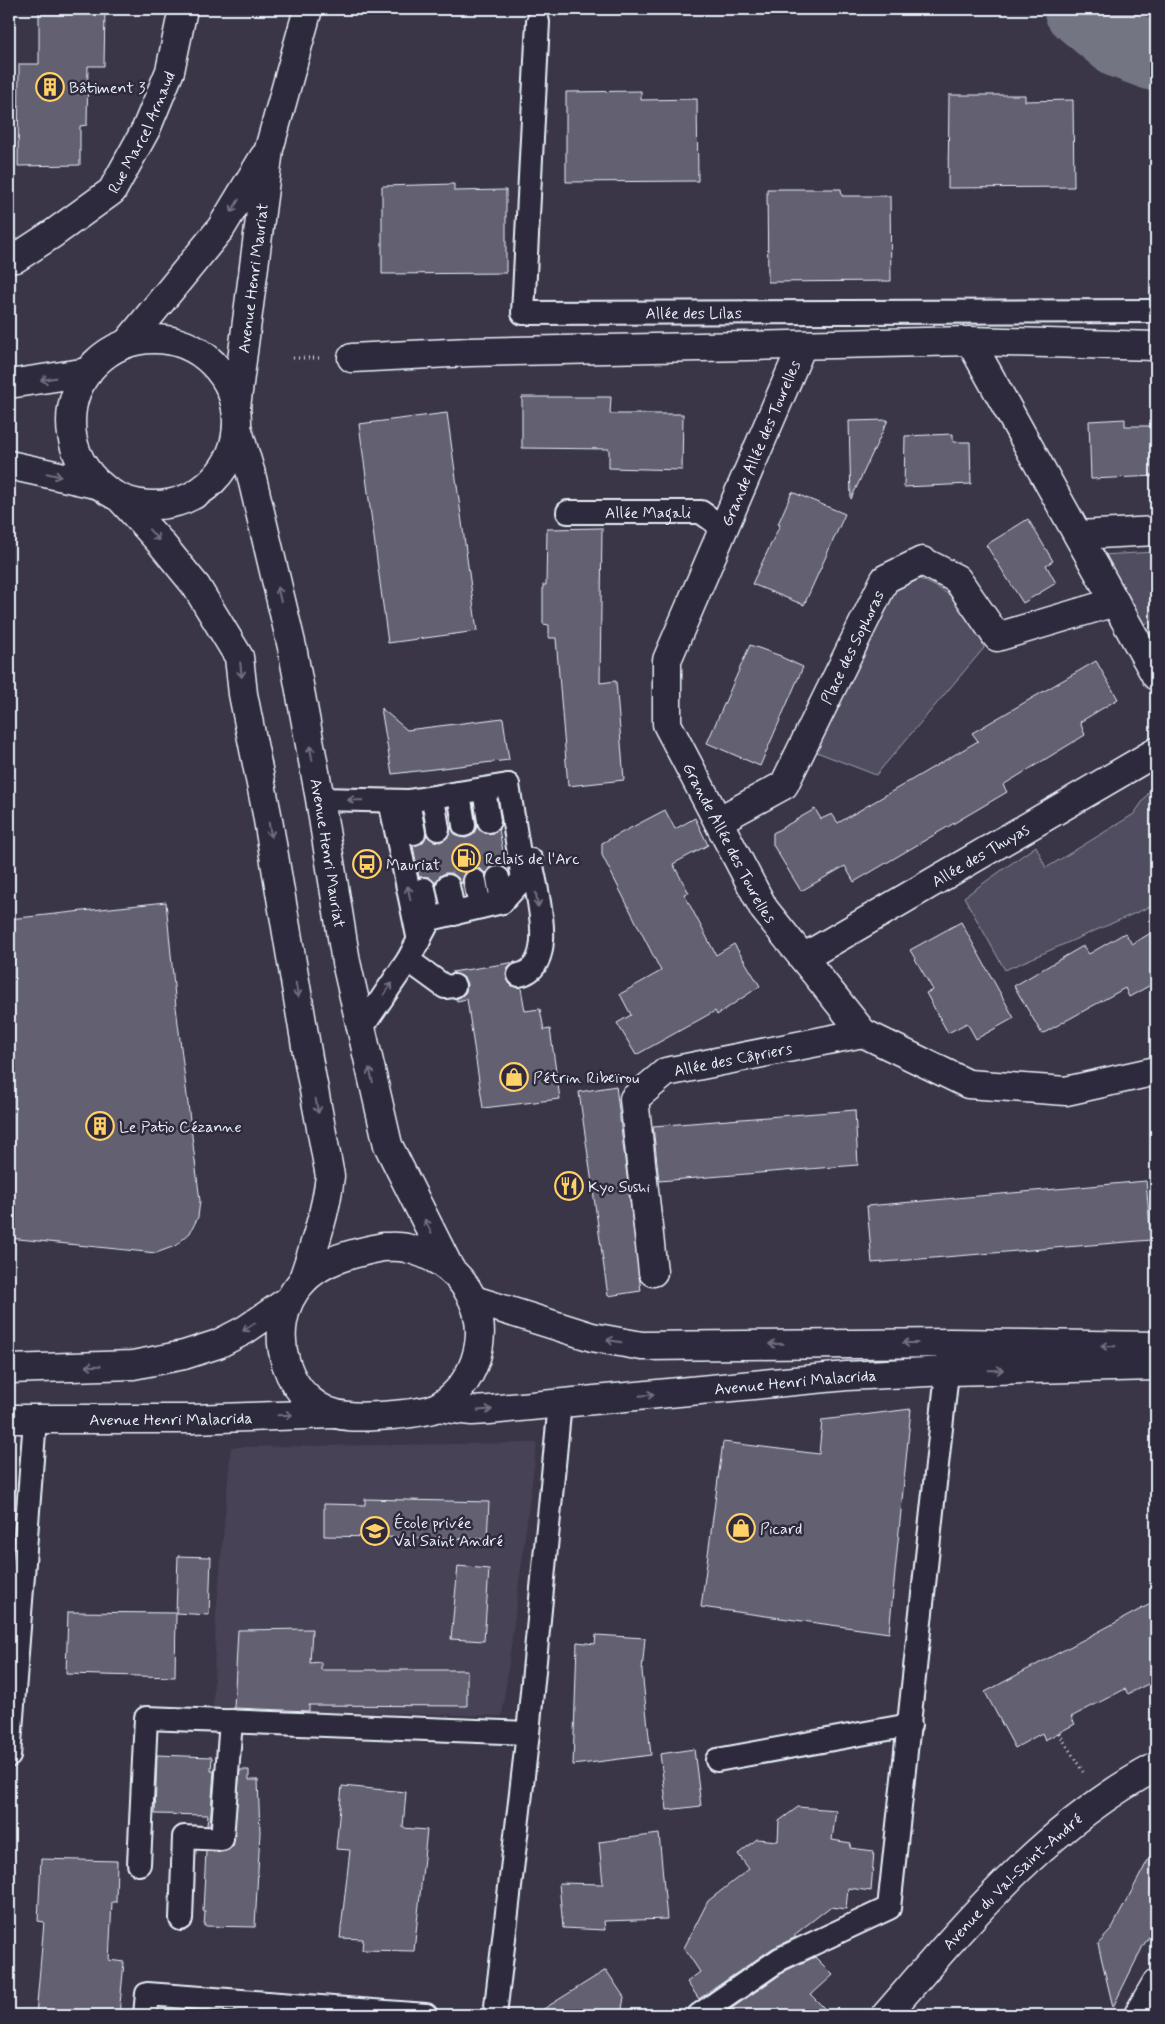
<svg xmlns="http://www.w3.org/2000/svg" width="1165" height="2024" viewBox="0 0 1165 2024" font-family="Mynerve,sans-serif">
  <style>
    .built { fill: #464354 }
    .green { fill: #504e5f; stroke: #9ca0ac }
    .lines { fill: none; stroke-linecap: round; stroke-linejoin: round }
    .river { stroke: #737482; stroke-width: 69 }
    .building { fill: #636171; stroke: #e8f1f8 }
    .service-casing { stroke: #e8f1f8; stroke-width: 26 }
    .minor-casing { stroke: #e8f1f8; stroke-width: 31 }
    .tertiary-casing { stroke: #e8f1f8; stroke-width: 31 }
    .secondary-casing { stroke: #e8f1f8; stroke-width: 31 }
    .primary-casing { stroke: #e8f1f8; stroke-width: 31 }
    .motorway-casing { stroke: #e8f1f8; stroke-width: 31 }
    .path { stroke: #e8f1f8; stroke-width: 3; stroke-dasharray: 1 4; stroke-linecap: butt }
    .service { stroke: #2f2a3d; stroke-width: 22 }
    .minor { stroke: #2f2a3d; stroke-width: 28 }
    .tertiary { stroke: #2f2a3d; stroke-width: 28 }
    .secondary { stroke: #2f2a3d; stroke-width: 28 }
    .primary { stroke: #2f2a3d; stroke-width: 28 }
    .motorway { stroke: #2f2a3d; stroke-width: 28 }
    .oneway { stroke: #70707e }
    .labels { text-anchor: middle; stroke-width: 5; stroke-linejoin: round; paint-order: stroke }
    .poi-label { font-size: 16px; fill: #e8f1f8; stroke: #2f2a3d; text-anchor: start }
    .street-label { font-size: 16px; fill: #e8f1f8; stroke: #2f2a3d }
  </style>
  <rect width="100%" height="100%" fill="#3a3648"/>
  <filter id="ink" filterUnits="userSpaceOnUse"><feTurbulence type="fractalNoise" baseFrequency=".02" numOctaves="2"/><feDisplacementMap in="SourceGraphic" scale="10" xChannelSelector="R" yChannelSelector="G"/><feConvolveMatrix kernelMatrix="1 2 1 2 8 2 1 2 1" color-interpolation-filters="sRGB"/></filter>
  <g filter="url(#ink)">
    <path class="built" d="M537,1443L502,1716L213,1709L216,1615L231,1447Z"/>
    <g class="green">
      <path d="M1156,552V618L1140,627L1101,555Z"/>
      <path d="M920,579C954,594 974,611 984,648L876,775L814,751L893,590Z"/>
      <path d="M1156,782V904L1005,970L964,897L1036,846L1046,868L1134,814Z"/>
    </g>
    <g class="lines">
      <path class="river" d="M1078,9L1120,44L1156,57"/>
    </g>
    <g class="building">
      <path d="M39,9H105L104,66H88L87,125L80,126V165L18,166L19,64H39Z"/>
      <path d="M641,91V100L697,99L698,181L566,182V92Z"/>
      <path d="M949,95H1025V101L1073,100L1074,187L948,188Z"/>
      <path d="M454,184V191L506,190V273L382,274V186Z"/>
      <path d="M767,189H841L842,196H890L891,281L768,282Z"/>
      <path d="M522,397H611L610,414H683L682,470L609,468V449L522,448Z"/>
      <path d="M447,413L477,631L388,643L359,424Z"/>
      <path d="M1125,419V426H1156V476L1091,479L1089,421Z"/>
      <path d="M888,420L851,499L849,421Z"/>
      <path d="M953,434V442H970L971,484L904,487L905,436Z"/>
      <path d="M792,492L845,514L804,605L752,584L780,525L778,524Z"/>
      <path d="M1028,519L1053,561L1046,565L1056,583L1023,603L986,545Z"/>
      <path d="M602,528L600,683L616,681L624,780L568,786L556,638H549V625L543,624V585H546L547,529Z"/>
      <path d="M750,645L781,656V657L803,667L760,766L707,743Z"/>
      <path d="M1096,661L1118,699L1080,722L1085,735L1003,785L1007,792L854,882L845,866L801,891L773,845V833L815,809L821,819L832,814L838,823L978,741L972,733Z"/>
      <path d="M381,708L407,730L503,718L509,760L392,774Z"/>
      <path d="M665,810L675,829L695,818L708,845L673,864L689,893L684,894L716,955L734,944L760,986L717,1015L715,1011L636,1055L617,1023L631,1015L620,994L661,971L602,855V843Z"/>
      <path d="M477,825L479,830L485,833L492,834L499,829L506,868L495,865L489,868L486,874L480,869L472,868L466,871L461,884L458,878L452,873H445L440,876L435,883L429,877H419L413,846L422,843L427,835L434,841L440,842L446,839L450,834L451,827L454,833L459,837L466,838L473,835Z"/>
      <path d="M166,902L176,1007L200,1201L198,1217L190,1233L175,1246L156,1253L9,1238V919Z"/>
      <path d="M961,922L1014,1018L976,1039L967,1023L948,1033L926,993L933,990L910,950Z"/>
      <path d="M1156,930V982L1129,997L1125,988L1042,1034L1014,986L1083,946L1089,954L1125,933L1132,944Z"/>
      <path d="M516,962L508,968L506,974L507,980L512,986L521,988L525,1011L540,1009L544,1030L550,1029L560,1099L483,1108L467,999L457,1001L456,999L462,996L466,992L467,984L464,978L452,972Z"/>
      <path d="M616,1086L641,1291L608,1296L579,1092Z"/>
      <path d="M855,1110L858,1165L659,1181L653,1126Z"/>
      <path d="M1146,1181L1151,1240L872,1263L867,1206Z"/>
      <path d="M911,1409L889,1633L701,1607L723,1442L819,1454L822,1420Z"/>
      <path d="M365,1499L489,1502L487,1539L324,1536V1504L365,1505Z"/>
      <path d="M178,1556L211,1557L209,1615L176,1613Z"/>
      <path d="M458,1566L489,1569L484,1641L451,1639Z"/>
      <path d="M1156,1601V1680L1128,1694L1125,1689L1071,1717L1075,1724L1045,1740L1042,1733L1015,1748L985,1692Z"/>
      <path d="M68,1612L176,1613L175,1677L66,1674Z"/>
      <path d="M312,1629L310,1663L321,1662V1670H467V1706L309,1705V1711L234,1708L238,1630Z"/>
      <path d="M596,1635L645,1638L642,1671L651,1755L573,1765L577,1642L595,1644Z"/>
      <path d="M694,1749L701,1806L667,1810L660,1754Z"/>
      <path d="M157,1755L212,1757L211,1771H214L210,1825H207L208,1815L155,1814Z"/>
      <path d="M240,1770H249V1780H258L260,1832L255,1927L204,1926L205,1912L203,1911L206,1851L222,1852L228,1850L233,1846Z"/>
      <path d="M342,1786L406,1792L403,1828L427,1830L414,1951L362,1950L363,1939L340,1938L350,1850L336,1849Z"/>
      <path d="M798,1807L836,1810L832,1840L851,1843L850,1848L874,1851L871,1891L848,1888L846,1909L830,1907L794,1935L796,1937L773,1948L699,1999L687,1982L700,1972L684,1948L708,1901L749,1869L738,1854L757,1839L778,1841L779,1821Z"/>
      <path d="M659,1834L667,1919L604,1921L605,1930L563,1928L559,1883L603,1884L599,1842Z"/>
      <path d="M1156,1845V1926L1143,1946L1113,2007L1098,1944L1111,1930Z"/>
      <path d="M41,1859L117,1861L116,1902H112L109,1960L124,1962L119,2015H36L44,1922L38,1921Z"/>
      <path d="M815,1957L833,1975L811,1995L831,2015H722L787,1970Z"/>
      <path d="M606,1970L624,1997L621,2015H534Z"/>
    </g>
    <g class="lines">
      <defs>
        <g id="service">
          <path id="s1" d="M538,22L523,313L1156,311"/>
          <path id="s2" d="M568,512H701L723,528"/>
          <path d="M484,790L489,821"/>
          <path d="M459,793L464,825"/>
          <path d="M433,798L438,829"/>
          <path d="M320,799L408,801L508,785"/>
          <path d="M390,801L419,941"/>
          <path d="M408,801L414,833"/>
          <path d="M498,878L502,902"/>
          <path d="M475,881L480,907"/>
          <path d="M448,886L454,914"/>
          <path d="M424,889L430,919"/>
          <path d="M408,960L445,987L454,986"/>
          <path d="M519,975C560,967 535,887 531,860"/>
          <path d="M361,1029L408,960L430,919L502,902L523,879L508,785"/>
          <path d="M9,1756L35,1420"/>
          <path d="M717,1760L910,1725"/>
          <path d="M139,1864L146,1718L528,1733L560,1403"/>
          <path d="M181,1919L184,1837L222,1839L231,1721"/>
          <path d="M145,2015L147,1994L426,2015"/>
          <path d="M495,2015L528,1733"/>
          <path d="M699,2015L780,1959L889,1908L949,1354"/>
        </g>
        <g id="minor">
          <path id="s3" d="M9,259L16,258L54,233L112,191L146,129L170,71L183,9"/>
          <path d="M970,341L1156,676"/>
          <path id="s4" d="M802,346L667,660V724L764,909L863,1033L968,1084L1066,1091L1156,1071"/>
          <path d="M352,358L469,352L970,341L1156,346"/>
          <path d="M1078,535L1156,531"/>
          <path id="s5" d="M718,821L784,785L885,579L922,561L957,579L997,637L1115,602"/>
          <path id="s6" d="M803,958L1156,752"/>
          <path id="s7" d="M653,1272L634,1099L666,1072L863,1033"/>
          <path id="s8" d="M886,2015C966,1923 1046,1825 1156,1767"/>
        </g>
        <path id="tertiary" d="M1138,2015L1156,1984"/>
        <g id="secondary">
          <path d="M127,343L221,228L264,157"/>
          <path id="s9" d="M236,407L269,149L308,9"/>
        </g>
        <g id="primary">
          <circle cx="154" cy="422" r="83"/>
          <path id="s10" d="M237,427L251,474L292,647L320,799L346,962L388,1145L450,1269"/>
          <path d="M121,499L160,542L196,586L239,657L243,694L267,814L308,1058L330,1176C326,1212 314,1247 302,1282"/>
          <path d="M383,1247C391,1247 399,1246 406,1248C459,1260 493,1308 475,1361C468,1381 456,1396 438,1407C424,1414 365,1418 348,1416C285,1411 261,1326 302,1282C323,1259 354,1253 383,1247Z"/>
          <path d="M474,1300L592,1337L642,1346L950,1343L1156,1346"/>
          <path d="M9,1369L133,1365L184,1355L218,1344L245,1330L289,1300"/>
          <path id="s11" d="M437,1407L472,1411L489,1410L847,1376L948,1371L1156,1366"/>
          <path id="s12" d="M9,1419H192L334,1414"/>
        </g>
        <g id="motorway">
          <path d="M9,384L88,372"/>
          <path d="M9,465L100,485"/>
        </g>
      </defs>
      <use href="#service" class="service-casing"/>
      <use href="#minor" class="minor-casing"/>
      <use href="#tertiary" class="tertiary-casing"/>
      <use href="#secondary" class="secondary-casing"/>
      <use href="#primary" class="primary-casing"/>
      <use href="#motorway" class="motorway-casing"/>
      <g class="path">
        <path d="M293,358H320"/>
        <path d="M1059,1733L1083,1772"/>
      </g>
      <use href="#service" class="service"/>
      <use href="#minor" class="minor"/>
      <use href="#tertiary" class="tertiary"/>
      <use href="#secondary" class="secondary"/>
      <use href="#primary" class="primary"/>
      <use href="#motorway" class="motorway"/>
    </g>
    <defs><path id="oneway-shaft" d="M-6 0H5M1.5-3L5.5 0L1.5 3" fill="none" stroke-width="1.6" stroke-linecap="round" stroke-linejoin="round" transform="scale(1.25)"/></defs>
    <g class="oneway">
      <use href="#oneway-shaft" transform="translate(235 206) rotate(121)"/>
      <use href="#oneway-shaft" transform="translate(48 379) rotate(170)"/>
      <use href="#oneway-shaft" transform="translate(54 475) rotate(13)"/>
      <use href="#oneway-shaft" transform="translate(154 535) rotate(48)"/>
      <use href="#oneway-shaft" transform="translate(279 594) rotate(-103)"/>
      <use href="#oneway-shaft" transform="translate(241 670) rotate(84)"/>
      <use href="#oneway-shaft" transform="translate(311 753) rotate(-100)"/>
      <use href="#oneway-shaft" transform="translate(355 800) rotate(-179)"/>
      <use href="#oneway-shaft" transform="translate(270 830) rotate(80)"/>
      <use href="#oneway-shaft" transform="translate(409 893) rotate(-101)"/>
      <use href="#oneway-shaft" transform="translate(537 900) rotate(80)"/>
      <use href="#oneway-shaft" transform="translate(388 989) rotate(-55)"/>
      <use href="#oneway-shaft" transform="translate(297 990) rotate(80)"/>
      <use href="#oneway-shaft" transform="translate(371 1075) rotate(-104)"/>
      <use href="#oneway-shaft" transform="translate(317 1106) rotate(79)"/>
      <use href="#oneway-shaft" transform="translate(428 1226) rotate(-117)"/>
      <use href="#oneway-shaft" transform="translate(249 1327) rotate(147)"/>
      <use href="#oneway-shaft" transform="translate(614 1341) rotate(-170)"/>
      <use href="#oneway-shaft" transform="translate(910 1343) rotate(180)"/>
      <use href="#oneway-shaft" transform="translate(776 1344) rotate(179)"/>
      <use href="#oneway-shaft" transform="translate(1108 1346) rotate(-179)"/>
      <use href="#oneway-shaft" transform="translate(93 1366) rotate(178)"/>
      <use href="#oneway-shaft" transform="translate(996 1370) rotate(-1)"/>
      <use href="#oneway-shaft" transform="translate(647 1395) rotate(-5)"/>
      <use href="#oneway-shaft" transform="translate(485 1410) rotate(-4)"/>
      <use href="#oneway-shaft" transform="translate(285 1415) rotate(-2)"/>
    </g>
  </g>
  <defs>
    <symbol id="building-ring" viewBox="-11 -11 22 22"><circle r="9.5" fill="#2f2a3d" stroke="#ffd166" stroke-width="1.5"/><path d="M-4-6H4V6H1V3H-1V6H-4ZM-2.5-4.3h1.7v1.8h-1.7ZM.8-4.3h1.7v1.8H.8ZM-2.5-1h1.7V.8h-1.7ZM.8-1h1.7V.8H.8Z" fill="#ffd166"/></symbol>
    <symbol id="fuel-ring" viewBox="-11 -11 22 22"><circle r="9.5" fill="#2f2a3d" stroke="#ffd166" stroke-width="1.5"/><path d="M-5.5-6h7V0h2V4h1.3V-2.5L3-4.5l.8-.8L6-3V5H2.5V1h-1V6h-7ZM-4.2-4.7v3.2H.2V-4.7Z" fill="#ffd166"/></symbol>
    <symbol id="bus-ring" viewBox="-11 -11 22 22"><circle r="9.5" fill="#2f2a3d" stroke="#ffd166" stroke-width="1.5"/><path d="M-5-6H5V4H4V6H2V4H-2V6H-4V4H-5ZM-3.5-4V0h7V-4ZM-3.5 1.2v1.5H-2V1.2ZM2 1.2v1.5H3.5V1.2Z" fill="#ffd166"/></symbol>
    <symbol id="shop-ring" viewBox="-11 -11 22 22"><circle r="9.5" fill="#2f2a3d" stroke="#ffd166" stroke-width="1.5"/><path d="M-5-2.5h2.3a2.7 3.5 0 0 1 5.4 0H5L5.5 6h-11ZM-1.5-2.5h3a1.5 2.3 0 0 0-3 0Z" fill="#ffd166"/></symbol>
    <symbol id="restaurant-ring" viewBox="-11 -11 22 22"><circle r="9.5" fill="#2f2a3d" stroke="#ffd166" stroke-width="1.5"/><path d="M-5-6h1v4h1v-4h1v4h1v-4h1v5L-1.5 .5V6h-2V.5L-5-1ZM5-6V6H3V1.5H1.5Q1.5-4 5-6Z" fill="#ffd166"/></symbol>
    <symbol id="school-ring" viewBox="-11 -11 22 22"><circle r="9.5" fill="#2f2a3d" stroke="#ffd166" stroke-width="1.5"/><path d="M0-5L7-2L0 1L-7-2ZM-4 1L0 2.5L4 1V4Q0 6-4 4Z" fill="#ffd166"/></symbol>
  </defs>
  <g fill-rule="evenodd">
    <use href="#building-ring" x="34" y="71" width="32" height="32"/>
    <use href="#fuel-ring" x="450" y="842" width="32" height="32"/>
    <use href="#bus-ring" x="351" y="848" width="32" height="32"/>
    <use href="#shop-ring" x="498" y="1061" width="32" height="32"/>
    <use href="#building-ring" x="84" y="1110" width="32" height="32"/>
    <use href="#restaurant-ring" x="553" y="1170" width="32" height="32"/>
    <use href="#shop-ring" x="725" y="1512" width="32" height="32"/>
    <use href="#school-ring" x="359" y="1515" width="32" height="32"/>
  </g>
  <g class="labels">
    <g class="poi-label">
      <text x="69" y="93">Bâtiment 3</text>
      <text x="485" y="864">Relais de l'Arc</text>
      <text x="386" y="870">Mauriat</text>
      <text x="533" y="1083">Pétrin Ribeïrou</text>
      <text x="119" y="1132">Le Patio Cézanne</text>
      <text x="588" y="1192">Kyo Sushi</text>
      <text x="394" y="1528">École privée<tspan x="394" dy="18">Val Saint André</tspan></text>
      <text x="760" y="1534">Picard</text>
    </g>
    <g class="street-label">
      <text dy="6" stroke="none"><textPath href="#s3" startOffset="190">Rue Marcel Arnaud</textPath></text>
      <text dy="6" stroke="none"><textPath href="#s9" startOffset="130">Avenue Henri Mauriat</textPath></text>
      <text dy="6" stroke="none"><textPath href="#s1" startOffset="462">Allée des Lilas</textPath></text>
      <text transform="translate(760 443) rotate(-67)" y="6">Grande Allée des Tourelles</text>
      <text dy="6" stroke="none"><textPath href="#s2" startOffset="80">Allée Magali</textPath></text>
      <text dy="6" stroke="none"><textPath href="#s5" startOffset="229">Place des Sophoras</textPath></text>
      <text dy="6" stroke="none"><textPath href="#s4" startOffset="540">Grande Allée des Tourelles</textPath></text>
      <text dy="6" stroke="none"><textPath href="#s10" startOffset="436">Avenue Henri Mauriat</textPath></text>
      <text dy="6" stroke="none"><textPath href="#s6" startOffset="205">Allée des Thuyas</textPath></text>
      <text dy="6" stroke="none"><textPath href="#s7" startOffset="284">Allée des Câpriers</textPath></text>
      <text dy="6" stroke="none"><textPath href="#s11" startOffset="360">Avenue Henri Malacrida</textPath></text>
      <text dy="6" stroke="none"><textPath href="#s12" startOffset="162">Avenue Henri Malacrida</textPath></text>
      <text dy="6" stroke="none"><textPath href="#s8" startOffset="184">Avenue du Val-Saint-André</textPath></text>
    </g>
  </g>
  <rect width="1165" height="2024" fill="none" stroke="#2f2a3d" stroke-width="30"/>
  <rect x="15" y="15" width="1135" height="1994" fill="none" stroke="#e8f1f8" stroke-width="2" filter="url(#ink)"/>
</svg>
